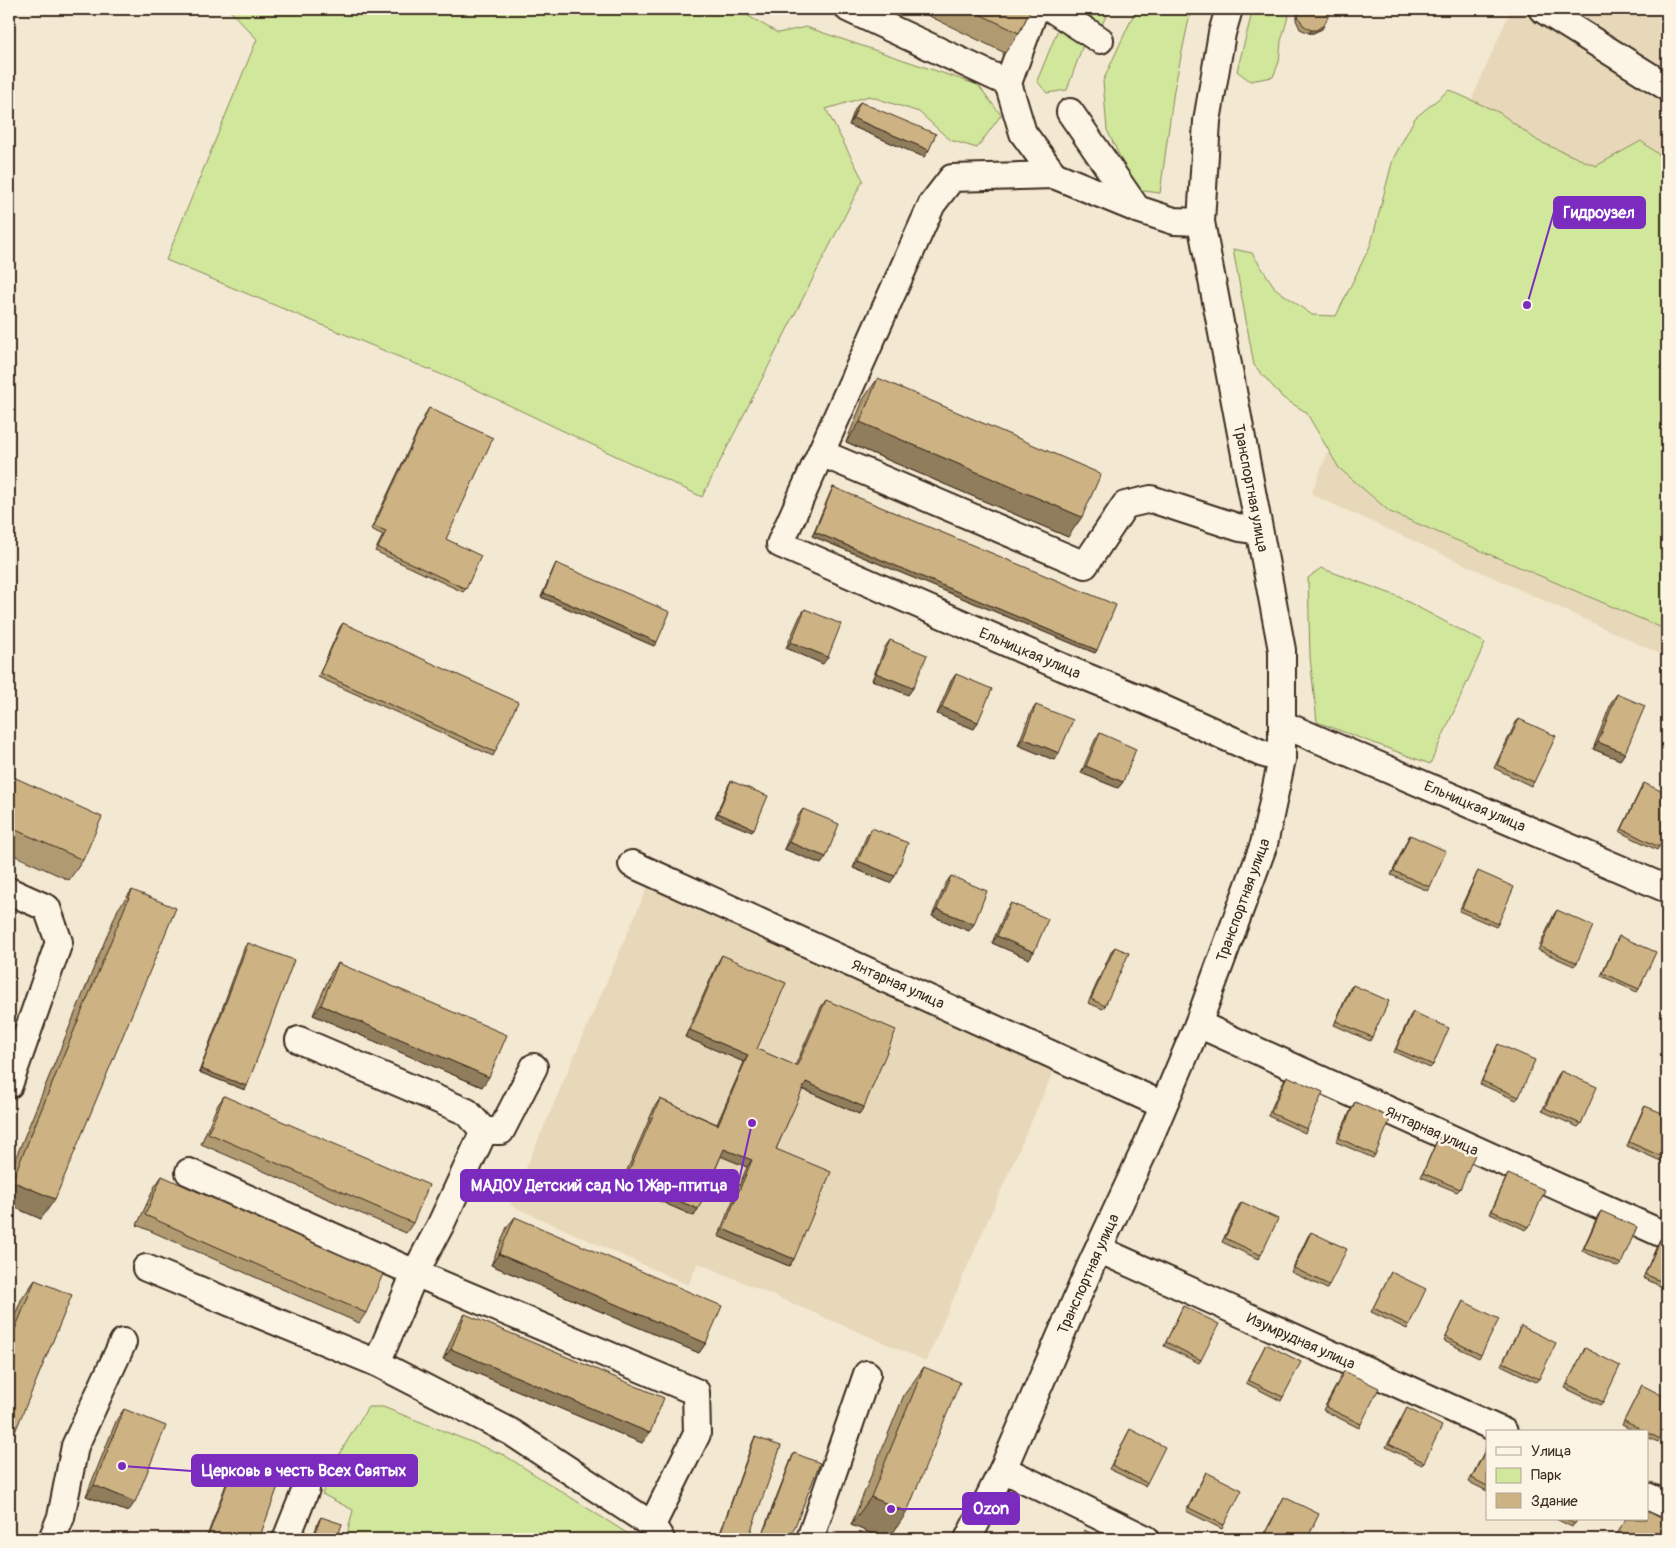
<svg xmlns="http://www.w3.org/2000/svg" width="1676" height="1548" viewBox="0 0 1676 1548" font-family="Pangolin,sans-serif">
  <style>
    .built { fill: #e8d8ba }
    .green { fill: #d1e79c; stroke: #86885d }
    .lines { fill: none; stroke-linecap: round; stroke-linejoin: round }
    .minor-casing { stroke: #3b2a1e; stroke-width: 30 }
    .minor { stroke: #fcf5e5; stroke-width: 26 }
    .wall { fill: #b09a71; stroke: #3b2a1e }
    .shaded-wall { fill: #907d5c; stroke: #3b2a1e }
    .building { fill: #cdb383; stroke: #3b2a1e }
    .labels { text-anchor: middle; stroke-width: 5; stroke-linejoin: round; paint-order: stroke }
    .street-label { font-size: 15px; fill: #3b2a1e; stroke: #fcf5e5 }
    .leader { fill: none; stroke: #7b2cbf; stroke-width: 2 }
    .callout-dot { fill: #7b2cbf; stroke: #fcf5e5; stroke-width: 2 }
    .callout { fill: #7b2cbf; stroke: #7b2cbf; stroke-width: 2 }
    .callout-label { font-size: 16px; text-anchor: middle; font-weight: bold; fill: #fff }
  </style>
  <rect width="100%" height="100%" fill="#f3e8d1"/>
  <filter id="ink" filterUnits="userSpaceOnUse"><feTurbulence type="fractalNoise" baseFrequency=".02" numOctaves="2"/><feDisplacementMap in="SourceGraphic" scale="10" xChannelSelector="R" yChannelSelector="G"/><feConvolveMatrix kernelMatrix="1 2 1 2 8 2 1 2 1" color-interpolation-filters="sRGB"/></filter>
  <g filter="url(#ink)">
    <g class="built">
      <path d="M1511,9H1667V657L1311,494L1464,117Z"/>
      <path d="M650,881L1054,1070L926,1361L698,1263L688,1285L510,1205Z"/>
    </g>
    <g class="green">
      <path d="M228,9H736L778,33L806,27L978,85L1001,115L977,148L950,140L919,112L869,96L826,109L863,180L702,497L469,386L166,260L257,39Z"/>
      <path d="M1074,9H1110L1100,28Z"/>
      <path d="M1136,9H1191L1174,90L1160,193L1136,190L1107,130L1103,81Z"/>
      <path d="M1253,9H1292L1290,10L1281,41L1279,62L1273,77L1250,81L1237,71Z"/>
      <path d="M1059,27L1084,42L1067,90L1047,93L1037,81Z"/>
      <path d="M1449,90L1500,113L1538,141L1596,166L1641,141L1667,161V630L1390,512L1339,468L1306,412L1283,398L1254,365L1233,249L1252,253L1275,288L1312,315L1336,316L1371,244L1393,159L1415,118Z"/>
      <path d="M1321,568L1397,596L1485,643L1430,764L1317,722L1310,657L1308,578Z"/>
      <path d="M368,1407H383L504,1455L636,1539H346L353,1510L322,1494L341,1451Z"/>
    </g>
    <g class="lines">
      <defs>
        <g id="minor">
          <path d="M849,9L1008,83"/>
          <path d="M1035,9L1008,83L1023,133L1054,175"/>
          <path d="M1052,9L1100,40"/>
          <path d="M1542,9L1667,87"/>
          <path d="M1070,112L1137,209"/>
          <path d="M1201,222L1174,221L1137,209L1054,175L952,178L932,204L780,544L1062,667L1146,701L1261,753L1282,759"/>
          <path d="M821,453L1085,565L1125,505L1151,499L1240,528L1259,531"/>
          <path d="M1282,724L1667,889"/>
          <path d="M632,864L1163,1105"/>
          <path d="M9,891L47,908L59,942L9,1085"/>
          <path d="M1198,1024L1667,1236"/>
          <path d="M299,1040L467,1112L484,1131"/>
          <path d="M189,1172L415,1273L696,1392L697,1434L652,1525"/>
          <path d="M1098,1249L1504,1432"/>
          <path d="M146,1268L377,1363L511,1432L652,1525L661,1539"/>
          <path d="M377,1363L415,1273L440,1226L484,1131H501L534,1067"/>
          <path d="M1003,1469L1146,1539"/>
          <path d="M1647,1496L1667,1505"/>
          <path d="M52,1539L61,1517L75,1446L123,1342"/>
          <path d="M286,1539L306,1489"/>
          <path d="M810,1539L867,1374"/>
          <path d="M968,1539L1003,1469L1091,1265L1145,1149L1198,1024L1264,844L1282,759V650L1201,222L1207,121L1222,33L1229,9"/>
        </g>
      </defs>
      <use href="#minor" class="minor-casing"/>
      <use href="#minor" class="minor"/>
    </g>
    <g class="wall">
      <path d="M915,9H1031L1019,33L1005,53Z"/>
      <path d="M1299,9H1326L1322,29L1313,33H1309L1300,29L1296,20Z"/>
      <path d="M860,102L929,150L924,157L849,125L855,109Z"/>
      <path d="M878,378L1068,537L846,442L864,398Z"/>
      <path d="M429,408L446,539L466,589L463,592L375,551L383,535L371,529L427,411Z"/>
      <path d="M833,487L1097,650L1095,653L812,536L831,491Z"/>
      <path d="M556,563L657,642L654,646L541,597L554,567Z"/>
      <path d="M805,609L823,664L786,648L800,616Z"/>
      <path d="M343,623L495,752L493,756L318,677L340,627Z"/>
      <path d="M890,640L913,688L908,695L872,680L885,647Z"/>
      <path d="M956,674L978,722L974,729L937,714L951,681Z"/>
      <path d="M1617,694L1625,753L1620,760L1593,749L1612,701Z"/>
      <path d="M1036,705L1054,760L1018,745L1031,712Z"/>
      <path d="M1519,719L1534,782L1531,786L1494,768L1516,722Z"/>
      <path d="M1100,733L1123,782L1118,788L1081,773L1095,740Z"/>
      <path d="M9,775L83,860L69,880L9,853Z"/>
      <path d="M731,781L754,829L752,832L715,817L729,784Z"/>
      <path d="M1644,783L1659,847L1657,850L1620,832L1642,786Z"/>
      <path d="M803,809L826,857L821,864L784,849L798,816Z"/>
      <path d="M872,828L895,876L890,883L853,868L867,835Z"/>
      <path d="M1410,835L1430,887L1428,891L1391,875L1408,838Z"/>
      <path d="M1478,871L1498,924L1496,927L1459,911L1476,875Z"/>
      <path d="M951,876L974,924L969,931L932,916L946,883Z"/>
      <path d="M132,890L41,1219L9,1205V1174L118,909Z"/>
      <path d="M1011,903L1029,959L992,943L1006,910Z"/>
      <path d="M1557,910L1577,963L1574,966L1538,950L1554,914Z"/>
      <path d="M1619,936L1639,989L1637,992L1601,976L1617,940Z"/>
      <path d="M248,943L245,1090L199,1072L245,946Z"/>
      <path d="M1115,947L1105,1006L1103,1009L1088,1003L1112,950Z"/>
      <path d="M722,955L757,1049L795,1066L821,1007L826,1000L864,1107L859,1114L802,1089L776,1149L794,1259L789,1266L718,1236L747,1167L721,1156L698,1209L694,1216L621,1184L655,1106L660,1099L717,1124L744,1062L685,1037L718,962Z"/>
      <path d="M338,963L482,1087L313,1015L331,973Z"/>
      <path d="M1353,985L1372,1037L1370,1041L1334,1025L1350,988Z"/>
      <path d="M1413,1012L1433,1065L1430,1068L1394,1052L1410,1016Z"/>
      <path d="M1498,1044L1519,1097L1516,1100L1480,1084L1496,1048Z"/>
      <path d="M1561,1071L1581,1124L1578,1127L1542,1111L1558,1075Z"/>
      <path d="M1287,1076L1307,1129L1305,1133L1268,1116L1284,1080Z"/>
      <path d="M224,1096L413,1223L406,1233L201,1144L217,1106Z"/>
      <path d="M1355,1102L1375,1155L1373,1158L1336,1142L1353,1105Z"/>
      <path d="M1645,1106L1665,1158L1663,1162L1627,1146L1643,1109Z"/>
      <path d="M1439,1136L1460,1189L1457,1192L1421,1177L1437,1140Z"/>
      <path d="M1508,1174L1529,1227L1526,1230L1490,1214L1506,1178Z"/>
      <path d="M162,1176L366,1313L359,1323L137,1225L155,1186Z"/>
      <path d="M1242,1202L1261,1255L1258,1259L1222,1242L1239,1205Z"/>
      <path d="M1601,1211L1621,1264L1618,1267L1582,1251L1598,1215Z"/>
      <path d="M515,1217L706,1343L699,1353L491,1265L507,1227Z"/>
      <path d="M1311,1232L1329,1285L1327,1289L1291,1272L1308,1236Z"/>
      <path d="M1661,1238L1667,1241V1289L1643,1278L1659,1241Z"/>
      <path d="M1391,1272L1409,1325L1407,1329L1371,1312Z"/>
      <path d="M35,1280L9,1445V1330L21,1300Z"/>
      <path d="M1463,1301L1481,1355L1479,1358L1444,1341L1461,1305Z"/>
      <path d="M1183,1306L1201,1360L1199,1363L1164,1346Z"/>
      <path d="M465,1314L642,1443L443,1359L458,1324Z"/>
      <path d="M1521,1326L1539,1379L1536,1382L1501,1365Z"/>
      <path d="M1266,1344L1283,1397L1281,1401L1246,1383Z"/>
      <path d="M1585,1348L1603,1402L1600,1405L1565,1388Z"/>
      <path d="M924,1367L889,1539H885L851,1525L904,1395Z"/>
      <path d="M1344,1371L1361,1424L1359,1428L1323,1410Z"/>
      <path d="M1642,1385L1660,1439L1658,1442L1647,1437V1432H1636L1622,1425Z"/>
      <path d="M1407,1408L1424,1462L1422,1465L1386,1447Z"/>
      <path d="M124,1409L128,1512L86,1496L117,1419Z"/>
      <path d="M1130,1429L1147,1483L1145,1486L1109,1469Z"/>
      <path d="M755,1437L748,1539H718L753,1441Z"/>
      <path d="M1487,1446V1491L1469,1482Z"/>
      <path d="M794,1453L790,1539H760L792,1457Z"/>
      <path d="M235,1462L259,1539H206L233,1465Z"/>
      <path d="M1206,1472L1224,1525L1222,1529L1186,1511Z"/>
      <path d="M1284,1497L1307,1539H1270L1263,1536Z"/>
      <path d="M321,1517L337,1539H312L319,1520Z"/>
      <path d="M1556,1519H1577L1572,1527Z"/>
    </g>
    <g class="shaded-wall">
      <path d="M1324,25L1322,29L1313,33H1309L1311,30Z"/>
      <path d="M853,118L929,150L924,157L849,125Z"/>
      <path d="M860,422L1082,517L1068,537L846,442Z"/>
      <path d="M815,532L1097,650L1095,653L812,536Z"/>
      <path d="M544,593L657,642L654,646L541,597Z"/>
      <path d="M791,642L828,657L823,664L786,648Z"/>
      <path d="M876,673L913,688L908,695L872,680Z"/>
      <path d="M942,707L978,722L974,729L937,714Z"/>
      <path d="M1023,738L1059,753L1054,760L1018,745Z"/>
      <path d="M1598,742L1625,753L1620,760L1593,749Z"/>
      <path d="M1086,766L1123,782L1118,788L1081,773Z"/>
      <path d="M718,813L754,829L752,832L715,817Z"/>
      <path d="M789,842L826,857L821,864L784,849Z"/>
      <path d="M858,861L895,876L890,883L853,868Z"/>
      <path d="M937,909L974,924L969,931L932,916Z"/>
      <path d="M997,936L1034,952L1029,959L992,943Z"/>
      <path d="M321,1005L489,1077L482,1087L313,1015Z"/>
      <path d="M690,1030L748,1055L744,1062L685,1037Z"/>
      <path d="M201,1069L247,1086L245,1090L199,1072Z"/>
      <path d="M806,1082L864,1107L859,1114L801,1088Z"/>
      <path d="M724,1149L752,1160L747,1167L720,1156Z"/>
      <path d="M626,1178L698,1209L694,1216L621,1184Z"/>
      <path d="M12,1181L55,1199L41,1219L9,1205V1185Z"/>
      <path d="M723,1229L794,1259L789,1266L718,1236Z"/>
      <path d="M499,1254L706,1343L699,1353L491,1265Z"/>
      <path d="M451,1349L650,1433L642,1443L443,1359Z"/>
      <path d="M9,1438L12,1439L9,1445Z"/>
      <path d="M94,1485L135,1502L128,1512L86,1496Z"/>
      <path d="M871,1497L907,1512L889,1539H885L851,1525Z"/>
      <path d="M720,1535L731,1539H718Z"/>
    </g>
    <g class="building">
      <path d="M969,9H1031L1019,33Z"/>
      <path d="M1300,9H1326L1328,12V17L1324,25L1316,30H1311L1303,25L1298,16Z"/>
      <path d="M860,102L936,134L929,150L853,118Z"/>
      <path d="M878,378L1101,474L1082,517L860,422Z"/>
      <path d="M429,408L493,438L446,539L481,556L466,589L378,548L386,531L374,526Z"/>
      <path d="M833,487L1116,605L1097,650L815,532Z"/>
      <path d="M556,563L670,612L657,642L544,593Z"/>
      <path d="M805,609L841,624L828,657L791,642Z"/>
      <path d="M343,623L518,702L495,752L320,673Z"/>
      <path d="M890,640L927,655L913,688L876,673Z"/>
      <path d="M956,674L992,689L978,722L942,707Z"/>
      <path d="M1617,694L1645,706L1625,753L1598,742Z"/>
      <path d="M1036,705L1073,720L1059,753L1023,738Z"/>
      <path d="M1519,719L1556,736L1534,782L1497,765Z"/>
      <path d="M1100,733L1136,749L1123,782L1086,766Z"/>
      <path d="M9,775L102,817L83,860L9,827Z"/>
      <path d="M731,781L768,796L754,829L718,813Z"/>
      <path d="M1644,783L1667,794V830L1659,847L1622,829Z"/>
      <path d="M803,809L839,824L826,857L789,842Z"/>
      <path d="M872,828L908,843L895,876L858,861Z"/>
      <path d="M1410,835L1446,851L1430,887L1394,871Z"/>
      <path d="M1478,871L1514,887L1498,924L1462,908Z"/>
      <path d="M951,876L987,891L974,924L937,909Z"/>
      <path d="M132,890L176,908L55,1199L12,1181Z"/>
      <path d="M1011,903L1048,919L1034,952L997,936Z"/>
      <path d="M1557,910L1593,926L1577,963L1541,947Z"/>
      <path d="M1619,936L1656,952L1639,989L1603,973Z"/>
      <path d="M248,943L294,960L247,1086L201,1069Z"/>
      <path d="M1115,947L1129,953L1105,1006L1091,999Z"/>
      <path d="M722,955L786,983L757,1049L797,1066L826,1000L896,1030L864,1107L806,1082L776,1149L831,1172L794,1259L723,1229L752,1160L724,1149L698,1209L626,1178L660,1099L718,1125L748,1055L690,1030Z"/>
      <path d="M338,963L507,1035L489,1077L321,1005Z"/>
      <path d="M1353,985L1389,1001L1372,1037L1336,1021Z"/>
      <path d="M1413,1012L1449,1028L1433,1065L1396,1049Z"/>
      <path d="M1498,1044L1535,1060L1519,1097L1482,1081Z"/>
      <path d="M1561,1071L1597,1087L1581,1124L1545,1108Z"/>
      <path d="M1287,1076L1323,1092L1307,1129L1271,1113Z"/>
      <path d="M224,1096L429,1185L413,1223L208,1133Z"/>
      <path d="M1355,1102L1391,1118L1375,1155L1339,1138Z"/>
      <path d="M1645,1106L1667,1115V1154L1665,1158L1629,1142Z"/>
      <path d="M1439,1136L1476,1152L1460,1189L1423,1173Z"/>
      <path d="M1508,1174L1545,1190L1529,1227L1492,1211Z"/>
      <path d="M162,1176L383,1274L366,1313L145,1215Z"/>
      <path d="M1242,1202L1278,1219L1261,1255L1225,1238Z"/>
      <path d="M1601,1211L1637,1227L1621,1264L1584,1248Z"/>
      <path d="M515,1217L722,1306L706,1343L499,1254Z"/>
      <path d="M1311,1232L1347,1249L1329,1285L1294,1268Z"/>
      <path d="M1661,1238L1667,1241V1284L1645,1274Z"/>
      <path d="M1391,1272L1426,1289L1409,1325L1373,1308Z"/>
      <path d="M35,1280L72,1295L12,1439L9,1438V1344Z"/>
      <path d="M1463,1301L1499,1319L1481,1355L1446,1337Z"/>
      <path d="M1183,1306L1219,1324L1201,1360L1166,1342Z"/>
      <path d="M465,1314L664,1398L650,1433L451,1349Z"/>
      <path d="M1521,1326L1556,1343L1539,1379L1503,1362Z"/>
      <path d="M1266,1344L1301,1362L1283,1397L1248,1380Z"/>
      <path d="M1585,1348L1620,1366L1603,1402L1567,1384Z"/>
      <path d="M924,1367L960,1382L907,1512L871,1497Z"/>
      <path d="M1344,1371L1379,1388L1361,1424L1326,1407Z"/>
      <path d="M1642,1385L1667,1398V1424L1660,1439L1647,1432H1646L1624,1421Z"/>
      <path d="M1407,1408L1442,1426L1424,1462L1389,1444Z"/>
      <path d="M124,1409L166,1426L135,1502L94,1485Z"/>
      <path d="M1130,1429L1165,1447L1147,1483L1112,1465Z"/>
      <path d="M755,1437L781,1446L748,1539H731L720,1535Z"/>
      <path d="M1487,1447V1486L1472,1478Z"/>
      <path d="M794,1453L820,1463L790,1539H761Z"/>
      <path d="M235,1462L281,1478L259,1539H207Z"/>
      <path d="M1206,1472L1242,1490L1224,1525L1189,1508Z"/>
      <path d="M1284,1497L1319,1514L1307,1539H1279L1266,1533Z"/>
      <path d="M1647,1511L1667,1521V1523L1659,1539H1615L1625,1519H1647Z"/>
      <path d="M321,1517L342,1524L337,1539H313Z"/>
      <path d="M1566,1519H1577L1575,1524Z"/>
      <path d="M1084,1530L1103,1539H1080Z"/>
      <path d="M1341,1532L1356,1539H1338Z"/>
    </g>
  </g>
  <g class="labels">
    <g class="street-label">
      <text transform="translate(1251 488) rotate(79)" y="5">Транспортная улица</text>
      <text transform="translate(1030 653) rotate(23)" y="5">Ельницкая улица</text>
      <text transform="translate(1475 806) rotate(23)" y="5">Ельницкая улица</text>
      <text transform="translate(1243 900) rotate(-70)" y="5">Транспортная улица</text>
      <text transform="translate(898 984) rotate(24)" y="5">Янтарная улица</text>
      <text transform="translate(1432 1131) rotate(24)" y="5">Янтарная улица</text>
      <text transform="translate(1088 1274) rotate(-66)" y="5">Транспортная улица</text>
      <text transform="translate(1301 1341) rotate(24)" y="5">Изумрудная улица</text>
    </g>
  </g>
  <path class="leader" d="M1527 305L1554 212M752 1123L738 1185M122 1466L192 1471M891 1509L963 1509"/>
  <g class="callout-dot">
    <circle cx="1527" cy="305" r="5"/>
    <circle cx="752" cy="1123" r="5"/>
    <circle cx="122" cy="1466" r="5"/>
    <circle cx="891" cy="1509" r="5"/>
  </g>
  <g class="callout">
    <rect x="1554" y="197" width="91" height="31" rx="5"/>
    <rect x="461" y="1170" width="277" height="31" rx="5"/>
    <rect x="192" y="1455" width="225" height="31" rx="5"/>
    <rect x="963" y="1493" width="56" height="31" rx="5"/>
  </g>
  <g class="callout-label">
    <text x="1599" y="218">Гидроузел</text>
    <text x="599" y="1191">МАДОУ Детский сад № 1 Жар-птитца</text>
    <text x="304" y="1476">Церковь в честь Всех Святых</text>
    <text x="991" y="1514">Ozon</text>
  </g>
  <rect width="1676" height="1548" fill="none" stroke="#fcf5e5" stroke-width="30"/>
  <rect x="15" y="15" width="1646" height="1518" fill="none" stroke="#3b2a1e" stroke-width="2" filter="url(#ink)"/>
  <rect x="1486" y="1430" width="162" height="90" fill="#fcf5e5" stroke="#afa495"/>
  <rect x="1496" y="1447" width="25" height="8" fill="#fcf5e5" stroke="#afa495"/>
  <text x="1531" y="1456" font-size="15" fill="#3b2a1e">Улица</text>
  <rect x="1496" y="1468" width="25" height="15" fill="#d1e79c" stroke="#afa495"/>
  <text x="1531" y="1480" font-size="15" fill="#3b2a1e">Парк</text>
  <rect x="1496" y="1493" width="25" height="15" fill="#cdb383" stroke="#afa495"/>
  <text x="1531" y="1506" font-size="15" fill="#3b2a1e">Здание</text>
</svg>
